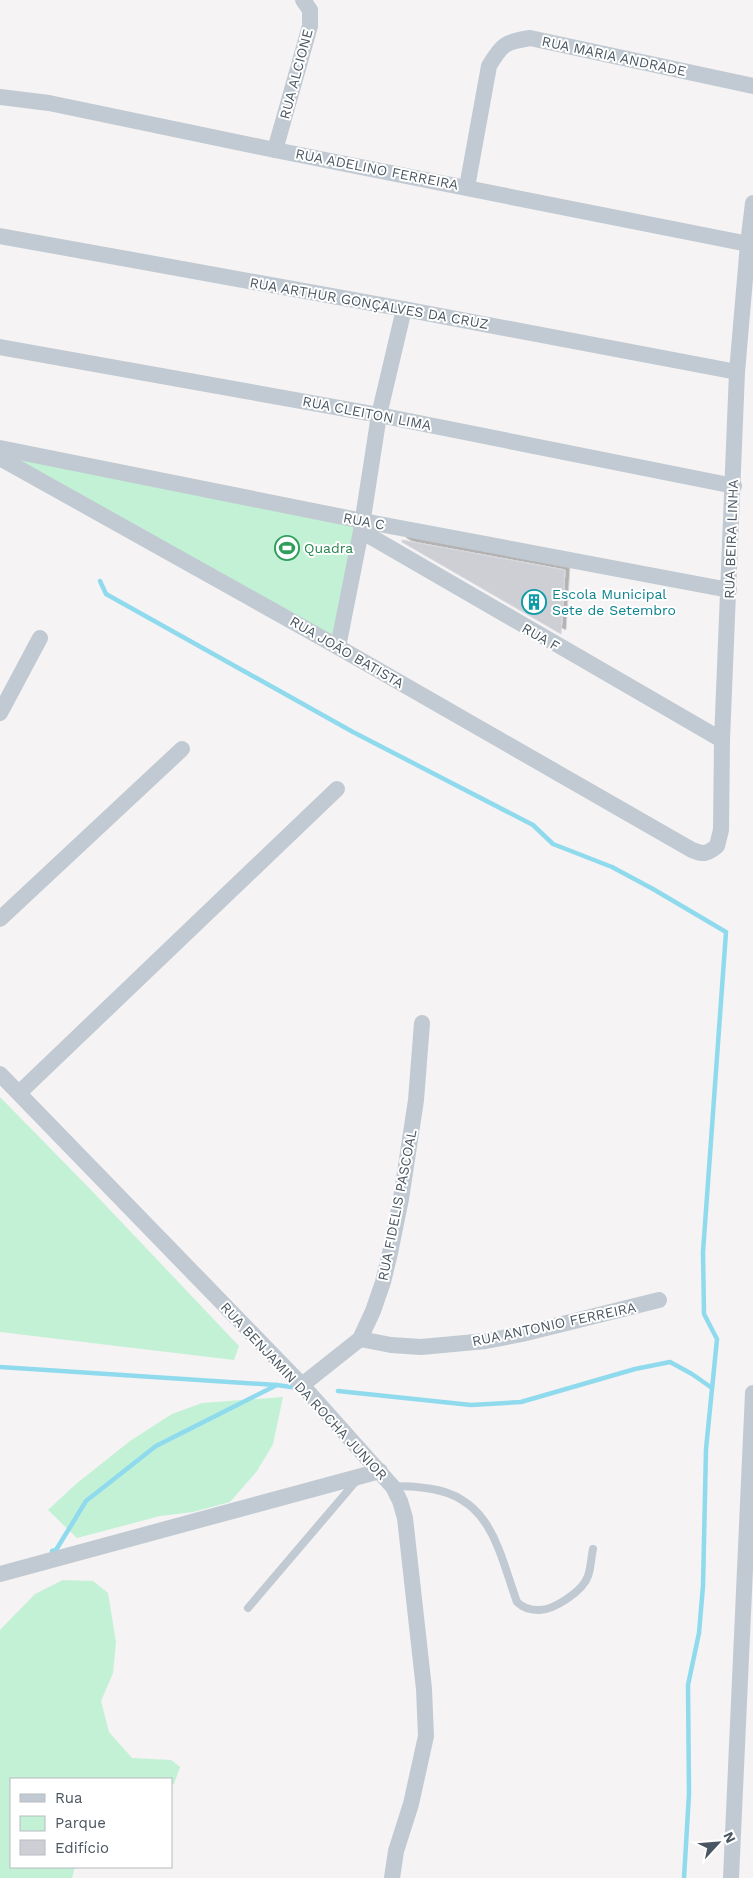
<svg xmlns="http://www.w3.org/2000/svg" width="753" height="1878" viewBox="0 0 753 1878" font-family="'Work Sans',sans-serif">
  <style>
    .green { fill: #c3f1d5 }
    .lines { fill: none; stroke-linecap: round; stroke-linejoin: round }
    .stream { stroke: #90daee; stroke-width: 4.5 }
    .building { fill: #cdcfd5; stroke: #d7d9de; filter: url(#shadow) }
    .service { stroke: #c1cad2; stroke-width: 8 }
    .minor { stroke: #c1cad2; stroke-width: 16 }
    .labels { text-anchor: middle; stroke-width: 4; stroke-linejoin: round; paint-order: stroke }
    .street-label { font-size: 14px; fill: #4a5661; stroke: #fff }
    .leisure-label { font-size: 14px; fill: #27864d; stroke: #fff; text-anchor: start }
    .culture-label { font-size: 14px; fill: #0d838f; stroke: #fff; text-anchor: start }
  </style>
  <defs>
    <filter id="shadow"><feDropShadow dx="4.5" dy="-4.5" stdDeviation="0" flood-color="#0004"/></filter>
  </defs>
  <rect width="100%" height="100%" fill="#f5f3f3"/>
  <g class="green">
    <path d="M0,450L358,523L336,645Z"/>
    <path d="M0,1097L91,1190L239,1346L234,1360L0,1332Z"/>
    <path d="M283,1397L273,1444L257,1471L230,1502L193,1512L160,1516L77,1538L48,1510L76,1484L130,1441L172,1414L202,1403Z"/>
    <path d="M63,1580L93,1581L108,1593L116,1642L113,1673L101,1701L109,1732L132,1758L171,1760L180,1767L174,1784L171,1785V1779H11V1867H75L72,1878H0V1630L35,1594Z"/>
  </g>
  <g class="lines">
    <g class="stream">
      <path d="M100,581L106,594L353,732L533,825L553,844L612,867L653,889L726,932L703,1252L704,1314L717,1339L706,1449L703,1586L699,1633L688,1685L689,1794L684,1878"/>
      <path d="M0,1367L277,1385L298,1388"/>
      <path d="M338,1391L471,1405L521,1402L635,1369L670,1362L692,1374L712,1388"/>
      <path d="M52,1551L56,1550L86,1501L156,1446L277,1385"/>
    </g>
  </g>
  <path class="building" d="M402,540L565,570L561,634L402,542Z"/>
  <g class="lines">
    <g class="service">
      <path d="M393,1487C407,1485 418,1487 432,1489C492,1499 499,1553 517,1602C522,1607 530,1610 538,1610C553,1611 583,1591 588,1576C591,1568 591,1558 593,1549"/>
      <path d="M248,1608L357,1480"/>
    </g>
    <g class="minor">
      <path d="M0,97L49,103L275,150L753,245"/>
      <path d="M275,150L310,26V10L303,0"/>
      <path d="M467,187L489,66C502,44 505,42 530,38L753,86"/>
      <path d="M0,236L404,309L737,372"/>
      <path d="M0,347L379,415L734,486"/>
      <path d="M0,448L363,521L729,590"/>
      <path d="M0,458L338,647L692,850C704,855 707,854 717,846L721,830L722,740L737,372L748,244L753,203"/>
      <path d="M361,531L722,740"/>
      <path d="M338,647L361,531L379,415L404,309"/>
      <path d="M0,713L40,638"/>
      <path d="M0,919L182,749"/>
      <path d="M0,1074L302,1385L393,1487L400,1501L405,1518L424,1689L426,1736L411,1804L396,1851L392,1878"/>
      <path d="M19,1093L337,789"/>
      <path d="M360,1339L391,1345L421,1347L486,1341L522,1334L659,1300"/>
      <path d="M302,1385L360,1339L373,1311L383,1282L390,1253L401,1199L416,1100L422,1023"/>
      <path d="M0,1574L380,1471"/>
      <path d="M731,1878L753,1393"/>
    </g>
  </g>
  <defs>
    <symbol id="stadium-ring" viewBox="-11 -11 22 22"><circle r="9.5" fill="#fff" stroke="#2e9e5b" stroke-width="1.5"/><path d="M0-5a6.5 5 0 1 0 0 10a6.5 5 0 1 0 0-10ZM-3.5-1.8h7v3.6h-7Z" fill="#2e9e5b"/></symbol>
    <symbol id="building-ring" viewBox="-11 -11 22 22"><circle r="9.5" fill="#fff" stroke="#0f9aa8" stroke-width="1.5"/><path d="M-4-6H4V6H1V3H-1V6H-4ZM-2.5-4.3h1.7v1.8h-1.7ZM.8-4.3h1.7v1.8H.8ZM-2.5-1h1.7V.8h-1.7ZM.8-1h1.7V.8H.8Z" fill="#0f9aa8"/></symbol>
  </defs>
  <g fill-rule="evenodd">
    <use href="#stadium-ring" x="273" y="534" width="28" height="28"/>
    <use href="#building-ring" x="520" y="588" width="28" height="28"/>
  </g>
  <g class="labels">
    <g class="street-label">
      <text transform="translate(614 56) rotate(12)" y="5">RUA MARIA ANDRADE</text>
      <text transform="translate(296 74) rotate(-75)" y="5">RUA ALCIONE</text>
      <text transform="translate(377 169) rotate(11)" y="5">RUA ADELINO FERREIRA</text>
      <text transform="translate(369 303) rotate(10)" y="5">RUA ARTHUR GONÇALVES DA CRUZ</text>
      <text transform="translate(367 413) rotate(11)" y="5">RUA CLEITON LIMA</text>
      <text transform="translate(364 521) rotate(11)" y="5">RUA C</text>
      <text transform="translate(731 539) rotate(-88)" y="5">RUA BEIRA LINHA</text>
      <text transform="translate(541 637) rotate(30)" y="5">RUA F</text>
      <text transform="translate(347 652) rotate(30)" y="5">RUA JOĀO BATISTA</text>
      <text transform="translate(397 1205) rotate(-79)" y="5">RUA FIDELIS PASCOAL</text>
      <text transform="translate(554 1324) rotate(-12)" y="5">RUA ANTONIO FERREIRA</text>
      <text transform="translate(304 1391) rotate(47)" y="5">RUA BENJAMIN DA ROCHA JUNIOR</text>
    </g>
    <g class="leisure-label">
      <text x="304" y="553">Quadra</text>
    </g>
    <g class="culture-label">
      <text x="552" y="599">Escola Municipal<tspan x="552" dy="16">Sete de Setembro</tspan></text>
    </g>
  </g>
  <rect x="10" y="1778" width="162" height="90" fill="#ffffff" stroke="#b7bbc0"/>
  <rect x="20" y="1794" width="25" height="8" fill="#c1cad2" stroke="#b7bbc0"/>
  <text x="55" y="1803" font-size="15" fill="#4a5661">Rua</text>
  <rect x="20" y="1816" width="25" height="15" fill="#c3f1d5" stroke="#b7bbc0"/>
  <text x="55" y="1828" font-size="15" fill="#4a5661">Parque</text>
  <rect x="20" y="1840" width="25" height="15" fill="#cdcfd5" stroke="#b7bbc0"/>
  <text x="55" y="1853" font-size="15" fill="#4a5661">Edifício</text>
  <g transform="translate(718 1843) rotate(64)" stroke="#ffffff" stroke-width="4" paint-order="stroke">
  <path d="M0-4L9 19L0 12L-9 19Z" fill="#4a5661"/>
  <text y="-8" font-size="14" font-weight="bold" text-anchor="middle" fill="#4a5661">N</text>
  </g>
</svg>
